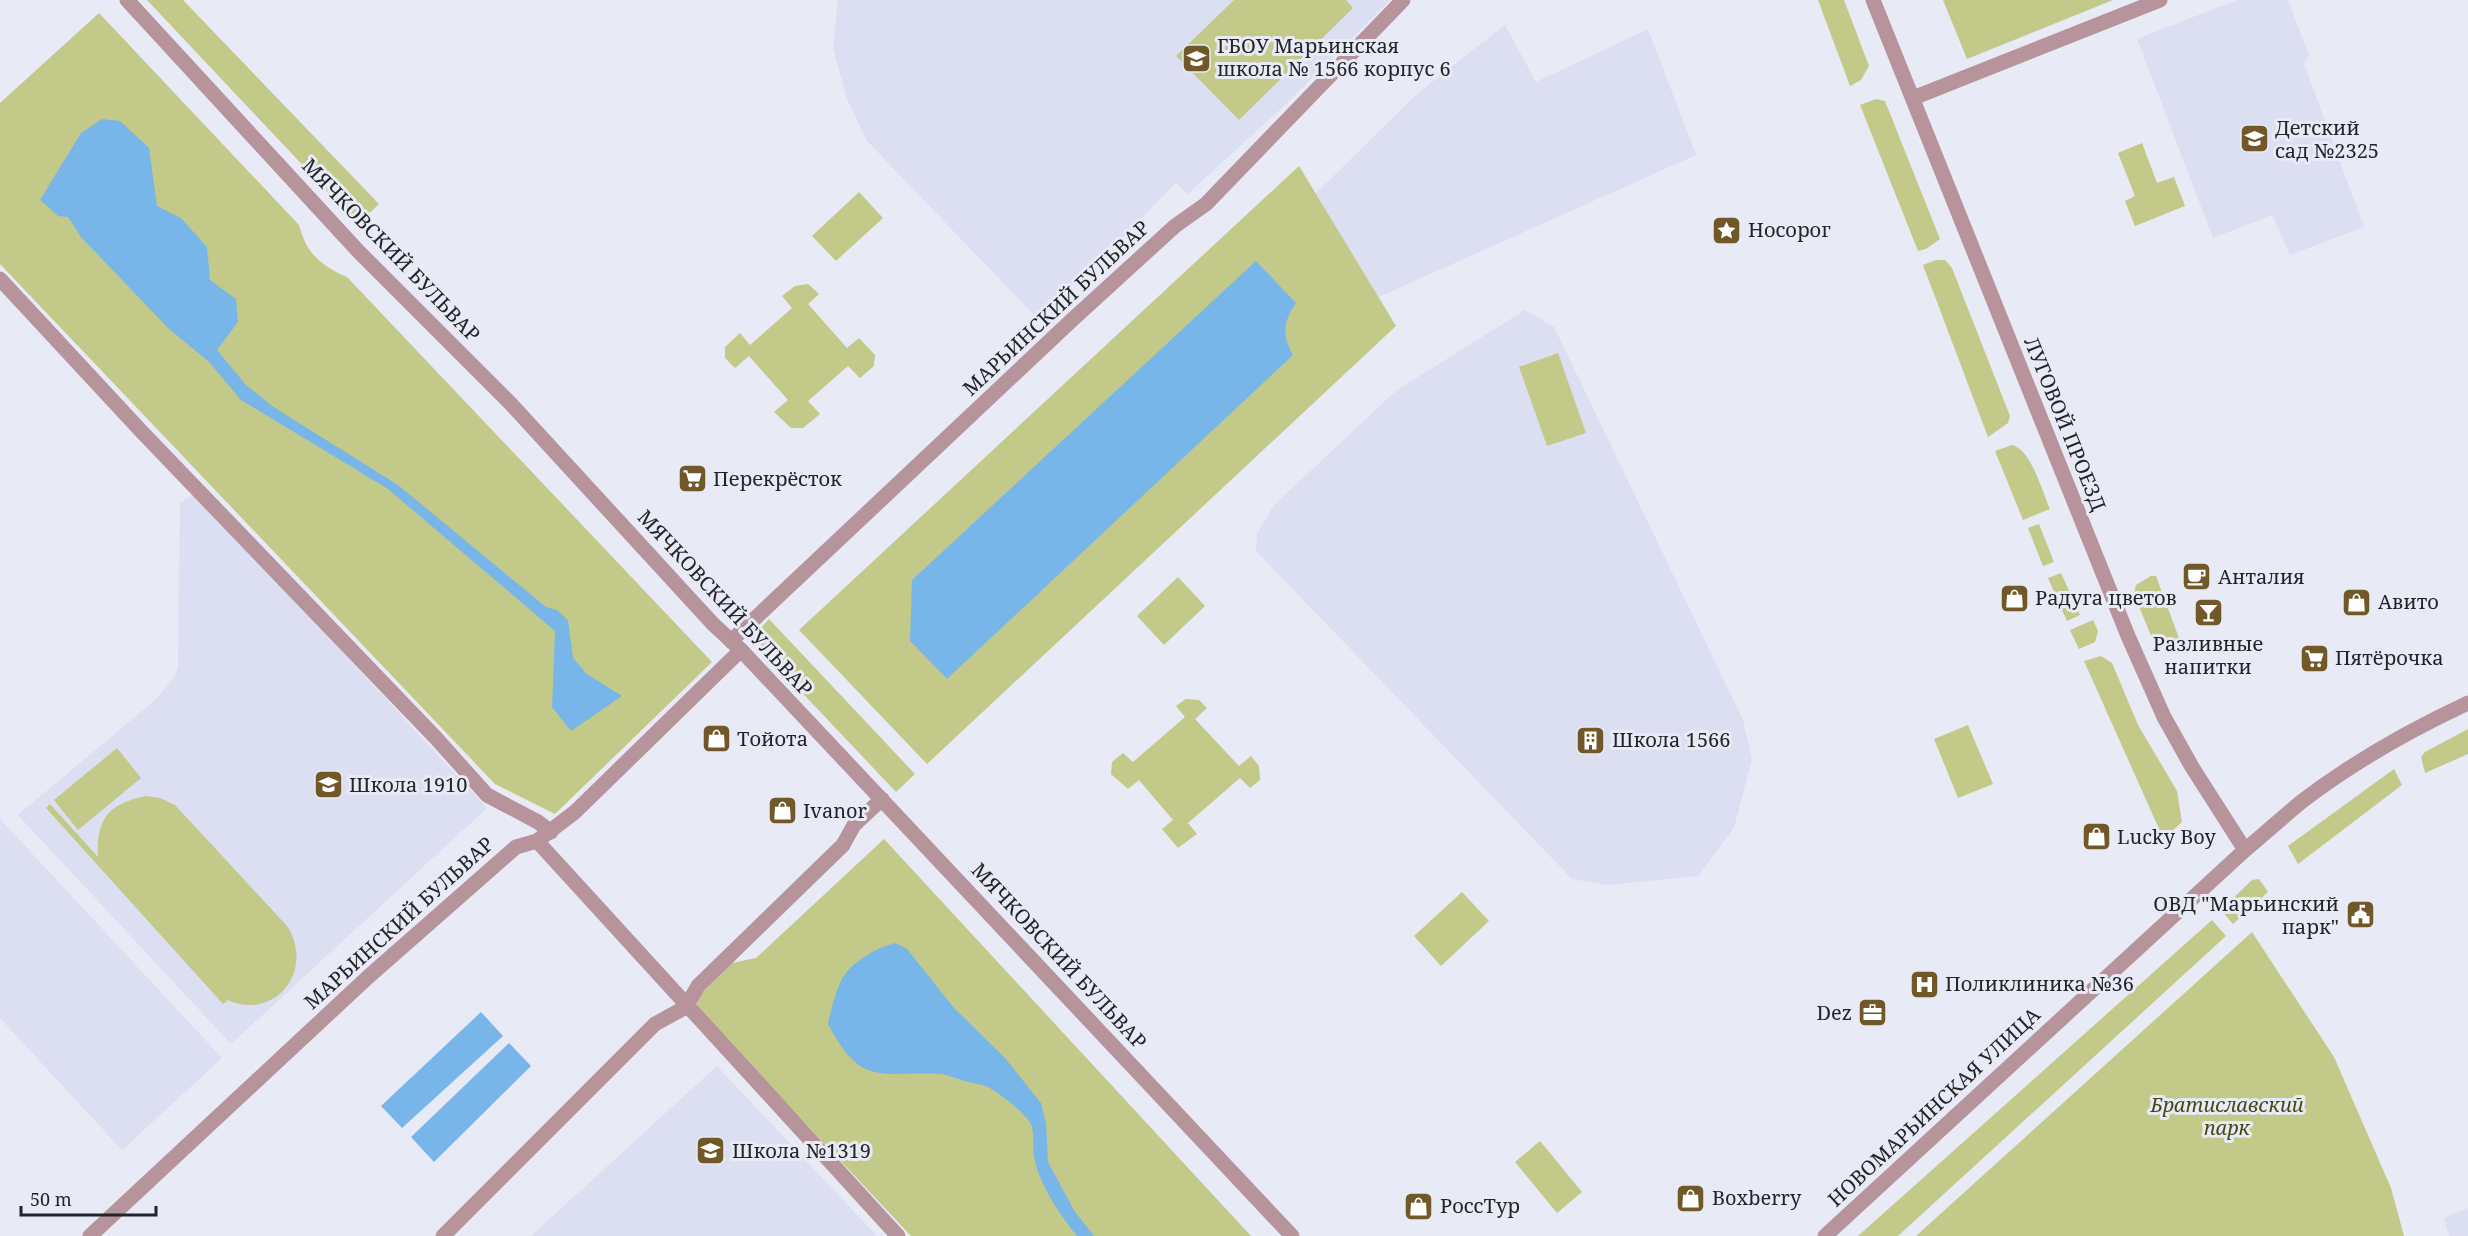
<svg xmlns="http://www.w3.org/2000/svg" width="2468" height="1236" viewBox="0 0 2468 1236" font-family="'Noto Serif',serif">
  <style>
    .built { fill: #dcdef2 }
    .green { fill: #c3c988 }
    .water { fill: #78b6ea }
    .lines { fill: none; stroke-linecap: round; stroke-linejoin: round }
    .minor { stroke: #b7939c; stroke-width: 15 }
    .tertiary { stroke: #b7939c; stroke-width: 15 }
    .labels { text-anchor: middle; stroke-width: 6; stroke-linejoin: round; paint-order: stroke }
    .poi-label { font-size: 20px; fill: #232428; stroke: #e8eaf6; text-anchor: start }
    .street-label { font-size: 20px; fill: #232428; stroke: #e8eaf6 }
    .park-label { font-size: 20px; font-style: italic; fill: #46490f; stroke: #e8eaf6 }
  </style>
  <rect width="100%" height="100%" fill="#e8eaf6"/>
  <g class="built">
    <path d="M838,0H1390L1283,107L1193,189L1187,194L1176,183L1094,266L1037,318L867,141L847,99L833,48Z"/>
    <path d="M2237,0H2288L2309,55L2304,64L2364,227L2290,255L2272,215L2213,238L2137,39Z"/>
    <path d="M1505,25L1536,82L1648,29L1696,155L1372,300L1314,195L1418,93Z"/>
    <path d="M1525,310L1554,327L1743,720L1752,759L1734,828L1698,876L1607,885L1572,879L1256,551L1257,534L1274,505L1397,390Z"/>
    <path d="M195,493L487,808L231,1044L18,815L155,700L174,678L178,667L180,503Z"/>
    <path d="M0,819L222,1058L122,1150L0,1018Z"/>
    <path d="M717,1066L877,1236H531Z"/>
    <path d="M2468,1208V1236H2449L2444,1218Z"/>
  </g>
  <g class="green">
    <path d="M147,0H183L379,204L358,224Z"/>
    <path d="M1234,0H1346L1353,8L1239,120L1176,56Z"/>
    <path d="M1818,0H1844L1869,66L1861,80L1850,86Z"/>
    <path d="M1943,0H2113L1967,59Z"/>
    <path d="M99,13L299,225C306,253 321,266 347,277L712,662L555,814L495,784L0,264V103Z"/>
    <path d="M1876,99L1885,101L1940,239L1926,249L1918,251L1860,105Z"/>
    <path d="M2142,143L2157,183L2174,177L2185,206L2135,226L2125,201L2135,196L2118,153Z"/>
    <path d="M1299,166L1396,326L927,764L799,630Z"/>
    <path d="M859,192L883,218L836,261L812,236Z"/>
    <path d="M1936,260H1945L1952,268L2010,416L2008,423L1988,437L1923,265Z"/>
    <path d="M808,284L819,294L808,304L847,348L859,338L875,355L874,366L860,378L848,366L808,401L820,414L803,428H791L774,412L788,400L749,356L735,368L725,358V347L740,333L750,345L792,308L782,296L795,286Z"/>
    <path d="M1558,353L1586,433L1547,446L1519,367Z"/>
    <path d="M2012,445C2031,449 2042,491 2050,509L2023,520L1995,451Z"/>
    <path d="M2039,524L2054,562L2043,566L2028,528Z"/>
    <path d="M2061,573L2080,615L2067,621L2048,578Z"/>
    <path d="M2151,576H2156L2179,638L2156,648L2134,594L2136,585Z"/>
    <path d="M1178,577L1205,606L1164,645L1137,616Z"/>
    <path d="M769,619L915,774L896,792L758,646C755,633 761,628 769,619Z"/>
    <path d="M2093,620L2098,631L2095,642L2079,649L2070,630Z"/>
    <path d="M2101,656L2112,663L2138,725L2177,791L2182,822L2170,833L2160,831L2084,661Z"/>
    <path d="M1186,699L1199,700L1207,708L1195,719L1239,766L1251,756L1259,766L1260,780L1250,788L1240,778L1188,823L1197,834L1178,848L1162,829L1173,820L1139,780L1128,789L1111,774L1112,762L1123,753L1133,762L1185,717L1176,706Z"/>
    <path d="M1968,725L1993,784L1958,798L1934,739Z"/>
    <path d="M2468,729V754L2425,773L2421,757L2425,752Z"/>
    <path d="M117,748L141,778L78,830L54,800Z"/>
    <path d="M2394,769L2402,785L2298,864L2288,846Z"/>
    <path d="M146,796L160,798L175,805L287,926C316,971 274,1023 225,999L227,1001L223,1004L46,808L50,804L98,857C96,819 108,804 146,796Z"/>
    <path d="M884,839L1251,1236H911L696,1007L701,994L732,963L756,958Z"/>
    <path d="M2259,879L2268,892L2233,924L2221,910L2252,880Z"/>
    <path d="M1462,892L1489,921L1441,966L1414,936Z"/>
    <path d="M2212,920L2226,936L1898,1236H1858Z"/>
    <path d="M2252,932L2334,1057L2391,1188L2404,1236H1916Z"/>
    <path d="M1540,1141L1582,1192L1557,1213L1515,1162Z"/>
  </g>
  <g class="water">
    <path d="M102,119L120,121L149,148L157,206L181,218L207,247L210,280L236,299L238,322L217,350L246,385L275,408L398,485L546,607L557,610L568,620L573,658L587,674L622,696L571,731L552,707L555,631L388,489L241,400L209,362L168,328L147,306L81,237L68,217L58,216L40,200L81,133Z"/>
    <path d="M1256,261L1296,303C1283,322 1282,335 1293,355L947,679L910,641L912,580Z"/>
    <path d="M896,943L907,949L954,1008L1005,1058L1041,1103L1046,1123L1048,1162L1075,1212L1094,1236H1077C1059,1213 1039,1185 1034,1156C1032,1147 1035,1133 1031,1124C1024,1112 998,1092 986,1086C980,1084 973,1083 968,1082C959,1080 950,1075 941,1074C881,1071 861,1088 828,1024C831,1011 834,996 840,983C848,964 876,947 896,943Z"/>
    <path d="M481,1012L503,1036L402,1128L381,1106Z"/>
    <path d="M509,1043L531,1066L434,1162L411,1137Z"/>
  </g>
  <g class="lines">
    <g class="minor">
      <path d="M1913,98L2160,0"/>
      <path d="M0,279L141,431L435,737L487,795L538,822L551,832"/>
      <path d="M731,641L1073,319L1175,226L1206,204L1403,0"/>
      <path d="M537,841L898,1236"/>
      <path d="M90,1236L368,977L516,847L537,841L575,812L741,650"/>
      <path d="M443,1236L655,1024L686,1007L698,986L843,845L854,825L882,799"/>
    </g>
    <g class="tertiary">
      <path d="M127,0L359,252L511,404L713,624L741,650L1292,1236"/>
      <path d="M1873,0L2128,636L2164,717L2192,767L2245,850"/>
      <path d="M1825,1236L2245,850C2264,834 2282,818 2301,802C2352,763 2410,730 2468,703"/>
    </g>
  </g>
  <defs>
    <symbol id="school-square" viewBox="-11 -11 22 22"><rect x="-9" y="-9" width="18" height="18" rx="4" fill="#715829" stroke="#e8eaf6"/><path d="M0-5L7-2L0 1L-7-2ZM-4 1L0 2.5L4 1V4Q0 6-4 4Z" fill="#fff"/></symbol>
    <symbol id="sight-square" viewBox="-11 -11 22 22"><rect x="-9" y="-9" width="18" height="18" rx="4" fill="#715829" stroke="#e8eaf6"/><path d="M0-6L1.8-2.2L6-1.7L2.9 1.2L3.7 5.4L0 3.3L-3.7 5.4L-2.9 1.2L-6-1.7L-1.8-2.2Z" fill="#fff"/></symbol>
    <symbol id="supermarket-square" viewBox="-11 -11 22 22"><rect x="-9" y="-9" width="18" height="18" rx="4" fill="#715829" stroke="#e8eaf6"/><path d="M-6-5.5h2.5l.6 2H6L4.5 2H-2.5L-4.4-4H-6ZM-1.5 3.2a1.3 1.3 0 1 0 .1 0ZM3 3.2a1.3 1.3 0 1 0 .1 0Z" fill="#fff"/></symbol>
    <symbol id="cafe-square" viewBox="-11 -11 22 22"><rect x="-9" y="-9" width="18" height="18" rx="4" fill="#715829" stroke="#e8eaf6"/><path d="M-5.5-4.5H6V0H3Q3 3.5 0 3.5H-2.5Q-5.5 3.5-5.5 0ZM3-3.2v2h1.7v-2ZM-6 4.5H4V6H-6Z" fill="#fff"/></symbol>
    <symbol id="shop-square" viewBox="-11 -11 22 22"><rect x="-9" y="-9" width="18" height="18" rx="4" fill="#715829" stroke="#e8eaf6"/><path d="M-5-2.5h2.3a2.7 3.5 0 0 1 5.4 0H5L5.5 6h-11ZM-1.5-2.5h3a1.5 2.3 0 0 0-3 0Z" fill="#fff"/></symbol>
    <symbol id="bar-square" viewBox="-11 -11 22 22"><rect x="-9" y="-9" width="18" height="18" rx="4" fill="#715829" stroke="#e8eaf6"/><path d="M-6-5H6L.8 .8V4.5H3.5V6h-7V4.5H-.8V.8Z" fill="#fff"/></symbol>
    <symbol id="building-square" viewBox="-11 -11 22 22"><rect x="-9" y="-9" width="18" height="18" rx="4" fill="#715829" stroke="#e8eaf6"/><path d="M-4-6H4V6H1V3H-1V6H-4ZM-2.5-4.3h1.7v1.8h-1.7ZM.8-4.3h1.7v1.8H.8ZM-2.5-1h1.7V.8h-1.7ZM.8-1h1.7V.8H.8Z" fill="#fff"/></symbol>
    <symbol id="civic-square" viewBox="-11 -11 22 22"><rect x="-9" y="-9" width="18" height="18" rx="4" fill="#715829" stroke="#e8eaf6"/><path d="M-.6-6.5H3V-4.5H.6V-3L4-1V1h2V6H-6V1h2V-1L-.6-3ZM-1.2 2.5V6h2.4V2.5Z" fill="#fff"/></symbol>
    <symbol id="hospital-square" viewBox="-11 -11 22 22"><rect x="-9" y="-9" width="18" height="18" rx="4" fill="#715829" stroke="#e8eaf6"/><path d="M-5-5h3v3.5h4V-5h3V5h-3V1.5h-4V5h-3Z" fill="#fff"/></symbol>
    <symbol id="office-square" viewBox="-11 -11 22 22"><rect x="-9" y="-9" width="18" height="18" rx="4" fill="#715829" stroke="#e8eaf6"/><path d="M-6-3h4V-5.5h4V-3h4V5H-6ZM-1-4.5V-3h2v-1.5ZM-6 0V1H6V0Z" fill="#fff"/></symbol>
  </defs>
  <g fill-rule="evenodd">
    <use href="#school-square" x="1180" y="42" width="33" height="33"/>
    <use href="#school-square" x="2238" y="122" width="33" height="33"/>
    <use href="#sight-square" x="1710" y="214" width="33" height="33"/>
    <use href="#supermarket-square" x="676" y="462" width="33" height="33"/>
    <use href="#cafe-square" x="2180" y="560" width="33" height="33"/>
    <use href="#shop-square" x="1998" y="582" width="33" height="33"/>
    <use href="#shop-square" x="2340" y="586" width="33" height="33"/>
    <use href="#bar-square" x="2192" y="596" width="33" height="33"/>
    <use href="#supermarket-square" x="2298" y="642" width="33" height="33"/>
    <use href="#shop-square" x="700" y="722" width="33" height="33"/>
    <use href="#building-square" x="1574" y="724" width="33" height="33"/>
    <use href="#school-square" x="312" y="768" width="33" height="33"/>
    <use href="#shop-square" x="766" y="794" width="33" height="33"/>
    <use href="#shop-square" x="2080" y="820" width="33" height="33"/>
    <use href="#civic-square" x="2344" y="898" width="33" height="33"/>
    <use href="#hospital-square" x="1908" y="968" width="33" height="33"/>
    <use href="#office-square" x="1856" y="996" width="33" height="33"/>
    <use href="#school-square" x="694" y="1134" width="33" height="33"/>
    <use href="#shop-square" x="1674" y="1182" width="33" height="33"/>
    <use href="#shop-square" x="1402" y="1190" width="33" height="33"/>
  </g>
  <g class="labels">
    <g class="poi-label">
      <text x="1217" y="53">ГБОУ Марьинская<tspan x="1217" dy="23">школа № 1566 корпус 6</tspan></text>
      <text x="2275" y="135">Детский<tspan x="2275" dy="23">сад №2325</tspan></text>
      <text x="1748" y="237">Носорог</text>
      <text x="713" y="486">Перекрёсток</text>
      <text x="2218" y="584">Анталия</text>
      <text x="2035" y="605">Радуга цветов</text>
      <text x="2378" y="609">Авито</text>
      <text x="2208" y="651" text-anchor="middle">Разливные<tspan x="2208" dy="23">напитки</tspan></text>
      <text x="2335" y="665">Пятёрочка</text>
      <text x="737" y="746">Тойота</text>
      <text x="1612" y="747">Школа 1566</text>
      <text x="349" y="792">Школа 1910</text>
      <text x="803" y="818">Ivanor</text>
      <text x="2117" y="844">Lucky Boy</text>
      <text x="2339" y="911" text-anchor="end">ОВД "Марьинский<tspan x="2339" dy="23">парк"</tspan></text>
      <text x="1945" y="991">Поликлиника №36</text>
      <text x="1852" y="1020" text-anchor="end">Dez</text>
      <text x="732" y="1158">Школа №1319</text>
      <text x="1712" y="1205">Boxberry</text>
      <text x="1440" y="1213">РоссТур</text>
    </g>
    <g class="street-label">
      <text transform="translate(391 250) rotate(46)" y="7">МЯЧКОВСКИЙ БУЛЬВАР</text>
      <text transform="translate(1056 308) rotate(-43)" y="7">МАРЬИНСКИЙ БУЛЬВАР</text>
      <text transform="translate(2065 424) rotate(68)" y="7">ЛУГОВОЙ ПРОЕЗД</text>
      <text transform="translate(725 603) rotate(47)" y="7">МЯЧКОВСКИЙ БУЛЬВАР</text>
      <text transform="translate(399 923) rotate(-42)" y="7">МАРЬИНСКИЙ БУЛЬВАР</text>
      <text transform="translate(1059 956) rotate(47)" y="7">МЯЧКОВСКИЙ БУЛЬВАР</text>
      <text transform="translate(1934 1107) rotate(-43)" y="7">НОВОМАРЬИНСКАЯ УЛИЦА</text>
    </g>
    <g class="park-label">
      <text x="2227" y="1112">Братиславский<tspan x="2227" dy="23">парк</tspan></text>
    </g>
  </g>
  <path d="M21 1206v9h135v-9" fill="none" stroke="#232428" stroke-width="3"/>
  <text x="30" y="1206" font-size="18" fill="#232428" stroke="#e8eaf6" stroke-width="4.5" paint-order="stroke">50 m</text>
</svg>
